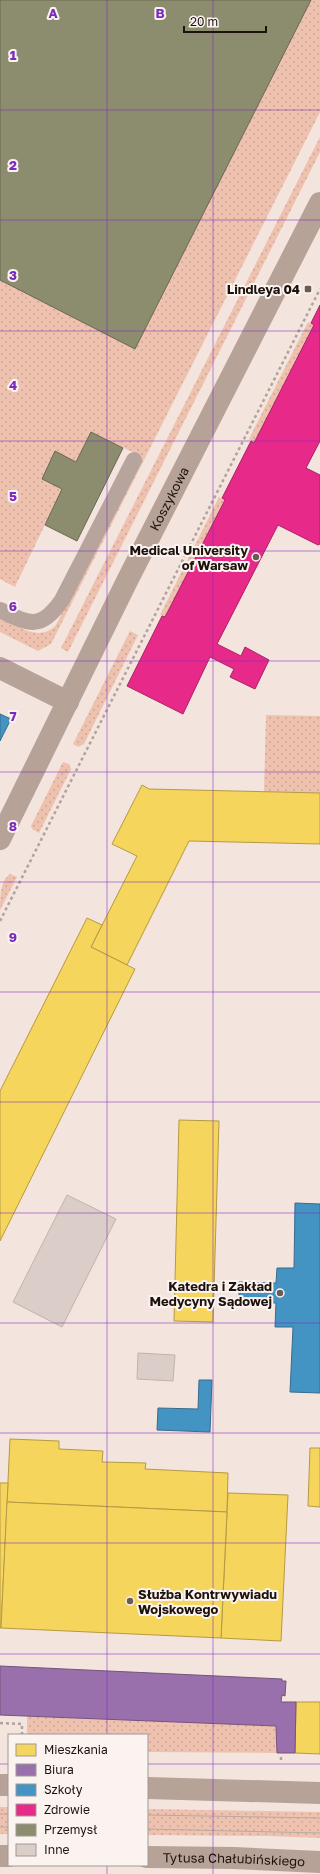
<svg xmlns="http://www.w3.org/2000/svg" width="320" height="1874" viewBox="0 0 320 1874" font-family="'Golos Text',sans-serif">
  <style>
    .grass { fill: url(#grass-dots) }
    .homes { fill: #f6d55c; stroke: #b59a44 }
    .offices { fill: #9970ab; stroke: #74547b }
    .schools { fill: #4393c3; stroke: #386c8c }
    .health { fill: #e7298a; stroke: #aa2264 }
    .industry { fill: #8c8c6e; stroke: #6b6751 }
    .building { fill: #dbcdc7; stroke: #c0b3ae }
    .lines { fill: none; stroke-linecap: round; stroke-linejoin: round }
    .path { stroke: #b1a29b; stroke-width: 2.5; stroke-dasharray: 3 3; stroke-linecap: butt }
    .lane { stroke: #b7a49c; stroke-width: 16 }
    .secondary { stroke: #b7a298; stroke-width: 22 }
    .tram { stroke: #b8a9a3; stroke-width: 1 }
    .grid { fill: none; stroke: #7b2cbf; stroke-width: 1; stroke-opacity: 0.55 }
    .poi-dot { fill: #685c56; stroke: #fbf3f0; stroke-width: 1.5 }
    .labels { text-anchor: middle; stroke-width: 4; stroke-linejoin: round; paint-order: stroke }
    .poi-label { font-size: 13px; font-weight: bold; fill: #1d120c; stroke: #fbf3f0; text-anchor: end }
    .street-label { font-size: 13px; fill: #1d120c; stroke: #fbf3f0 }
    .grid-label { font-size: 13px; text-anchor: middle; font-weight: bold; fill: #7b2cbf; stroke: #fbf3f0; stroke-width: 4; stroke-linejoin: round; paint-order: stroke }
  </style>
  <defs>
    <pattern id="grass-dots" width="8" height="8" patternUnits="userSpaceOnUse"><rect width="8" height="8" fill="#eec2af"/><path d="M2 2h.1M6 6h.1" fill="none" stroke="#cca695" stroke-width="1.8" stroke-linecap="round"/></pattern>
  </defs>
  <rect width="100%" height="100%" fill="#f4e4de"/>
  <g class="grass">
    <path d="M311,0H320V112L51,644L38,651L0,632V617C18,626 39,643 56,625L141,456L91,432L76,462L55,451L42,479L62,489L15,587L0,579V280L135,348Z"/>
    <path d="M320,137V152L68,652L61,648Z"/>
    <path d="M308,322L314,325L254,443L249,439Z"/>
    <path d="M219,497L225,501L165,617L160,615Z"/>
    <path d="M130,631L138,635L84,744L78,747L73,744Z"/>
    <path d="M266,715L320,716V793L264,792Z"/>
    <path d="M63,762L69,764L71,769L39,833L32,829L31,826Z"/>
    <path d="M10,874L17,877L0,910C0,898 0,881 10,874Z"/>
    <path d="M27,1716L276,1726L277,1753L147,1752V1735H27Z"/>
    <rect x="0" y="1807" width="9" height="27"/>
    <path d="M147,1809L320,1812V1838L267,1836L147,1835Z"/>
  </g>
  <g class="homes">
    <path d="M142,785L149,789L320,793V844L189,841L127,965L91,947L137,856L112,844Z"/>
    <path d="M87,918L102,925L91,947L135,969L0,1241V1091Z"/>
    <path d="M179,1120L219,1121L213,1322L174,1321Z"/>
    <path d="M10,1439L59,1441V1449L103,1451L102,1462L146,1463L145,1469L228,1473L227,1512L7,1502Z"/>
    <path d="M310,1448H320V1507L308,1506Z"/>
    <path d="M0,1483H8L1,1628H0Z"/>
    <path d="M228,1493L288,1495L281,1641L221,1638Z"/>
    <path d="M7,1502L227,1512L221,1638L1,1628Z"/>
    <path d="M296,1702H320V1754L295,1753Z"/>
  </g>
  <path class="offices" d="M0,1666L282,1679V1681H286L285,1696L282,1695L281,1702H296L295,1753H277L276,1726L0,1715Z"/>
  <g class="schools">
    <path d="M0,714L11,719L0,741Z"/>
    <path d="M295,1203L320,1204V1393L290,1392L293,1327H275L276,1303L239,1302V1282L276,1283L277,1268H294Z"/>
    <path d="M199,1380H212L210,1432L157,1430L158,1408L198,1409Z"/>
  </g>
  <path class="health" d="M320,305V441L306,468L320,475V544L318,545L278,525L217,644L241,656L245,647L269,660L255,689L230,677L234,669L210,657L183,714L127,686L162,616L165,617L225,500L222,498L251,441L254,443L314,325L311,323Z"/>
  <g class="industry">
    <path d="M0,0H311L135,349L0,280Z"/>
    <path d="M91,432L123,448L77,541L45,525L62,489L42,479L55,451L76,462Z"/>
  </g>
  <g class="building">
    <path d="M67,1195L116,1219L62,1327L13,1302Z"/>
    <path d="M138,1353L175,1355L173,1381L137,1379Z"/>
  </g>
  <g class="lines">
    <g class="path">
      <path d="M0,921L320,289"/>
      <path d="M0,1723L22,1724V1735"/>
      <path d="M281,1760V1753"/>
    </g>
    <path class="lane" d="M0,610C30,625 41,630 62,600L134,460"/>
    <g class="secondary">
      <path d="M0,668L68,702"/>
      <path id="s1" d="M0,839L127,581L320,203"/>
      <path d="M0,1785H9"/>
      <path d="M147,1788L320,1793"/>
      <path d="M0,1856H9"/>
      <path id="s2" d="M147,1857L234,1858L320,1862"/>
    </g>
    <g class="tram">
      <path d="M0,1814H9"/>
      <path d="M147,1815L320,1818"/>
      <path d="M0,1827H9"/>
      <path d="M147,1829L320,1833"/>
    </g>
  </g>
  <path class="grid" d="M107,0V1735M213,0V1874M0,110H320M0,220H320M0,331H320M0,441H320M0,551H320M0,661H320M0,772H320M0,882H320M0,992H320M0,1102H320M0,1213H320M0,1323H320M0,1433H320M0,1543H320M0,1654H320M0,1764H9M147,1764H320M107,1865V1874"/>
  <g class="poi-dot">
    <rect x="304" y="285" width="8" height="8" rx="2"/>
    <circle cx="256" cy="557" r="4"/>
    <circle cx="280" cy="1293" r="4"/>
    <circle cx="130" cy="1601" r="4"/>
  </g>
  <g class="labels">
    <g class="poi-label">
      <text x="300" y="294">Lindleya 04</text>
      <text x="248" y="555">Medical University<tspan x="248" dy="15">of Warsaw</tspan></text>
      <text x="272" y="1291">Katedra i Zakład<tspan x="272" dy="15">Medycyny Sądowej</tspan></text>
      <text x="138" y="1599" text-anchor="start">Służba Kontrwywiadu<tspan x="138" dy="15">Wojskowego</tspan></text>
    </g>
    <g class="street-label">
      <text dy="5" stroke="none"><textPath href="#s1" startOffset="380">Koszykowa</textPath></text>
      <text dy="5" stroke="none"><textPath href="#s2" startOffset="87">Tytusa Chałubińskiego</textPath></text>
    </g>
  </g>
  <g class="grid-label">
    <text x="53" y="18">A</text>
    <text x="160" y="18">B</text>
    <text x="13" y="60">1</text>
    <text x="13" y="170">2</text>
    <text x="13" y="280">3</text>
    <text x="13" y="390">4</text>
    <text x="13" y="501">5</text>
    <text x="13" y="611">6</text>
    <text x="13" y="721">7</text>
    <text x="13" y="831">8</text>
    <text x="13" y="942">9</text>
  </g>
  <rect x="8" y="1734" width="140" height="132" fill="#fbf3f0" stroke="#a29995"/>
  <rect x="16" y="1744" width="20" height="12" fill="#f6d55c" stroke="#a29995"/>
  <text x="44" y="1754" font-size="12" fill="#1d120c">Mieszkania</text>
  <rect x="16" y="1764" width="20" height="12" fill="#9970ab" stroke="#a29995"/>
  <text x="44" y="1774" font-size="12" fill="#1d120c">Biura</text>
  <rect x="16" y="1784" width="20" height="12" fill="#4393c3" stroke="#a29995"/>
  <text x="44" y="1794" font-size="12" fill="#1d120c">Szkoły</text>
  <rect x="16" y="1804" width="20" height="12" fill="#e7298a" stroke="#a29995"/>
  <text x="44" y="1814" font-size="12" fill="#1d120c">Zdrowie</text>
  <rect x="16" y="1824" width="20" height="12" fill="#8c8c6e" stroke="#a29995"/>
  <text x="44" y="1834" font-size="12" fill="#1d120c">Przemysł</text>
  <rect x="16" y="1844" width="20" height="12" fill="#dbcdc7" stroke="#a29995"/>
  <text x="44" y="1854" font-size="12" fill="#1d120c">Inne</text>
  <path d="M184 26v6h82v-6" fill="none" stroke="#1d120c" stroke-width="2"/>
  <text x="190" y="26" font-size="12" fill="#1d120c" stroke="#fbf3f0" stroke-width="3" paint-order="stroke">20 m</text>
</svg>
